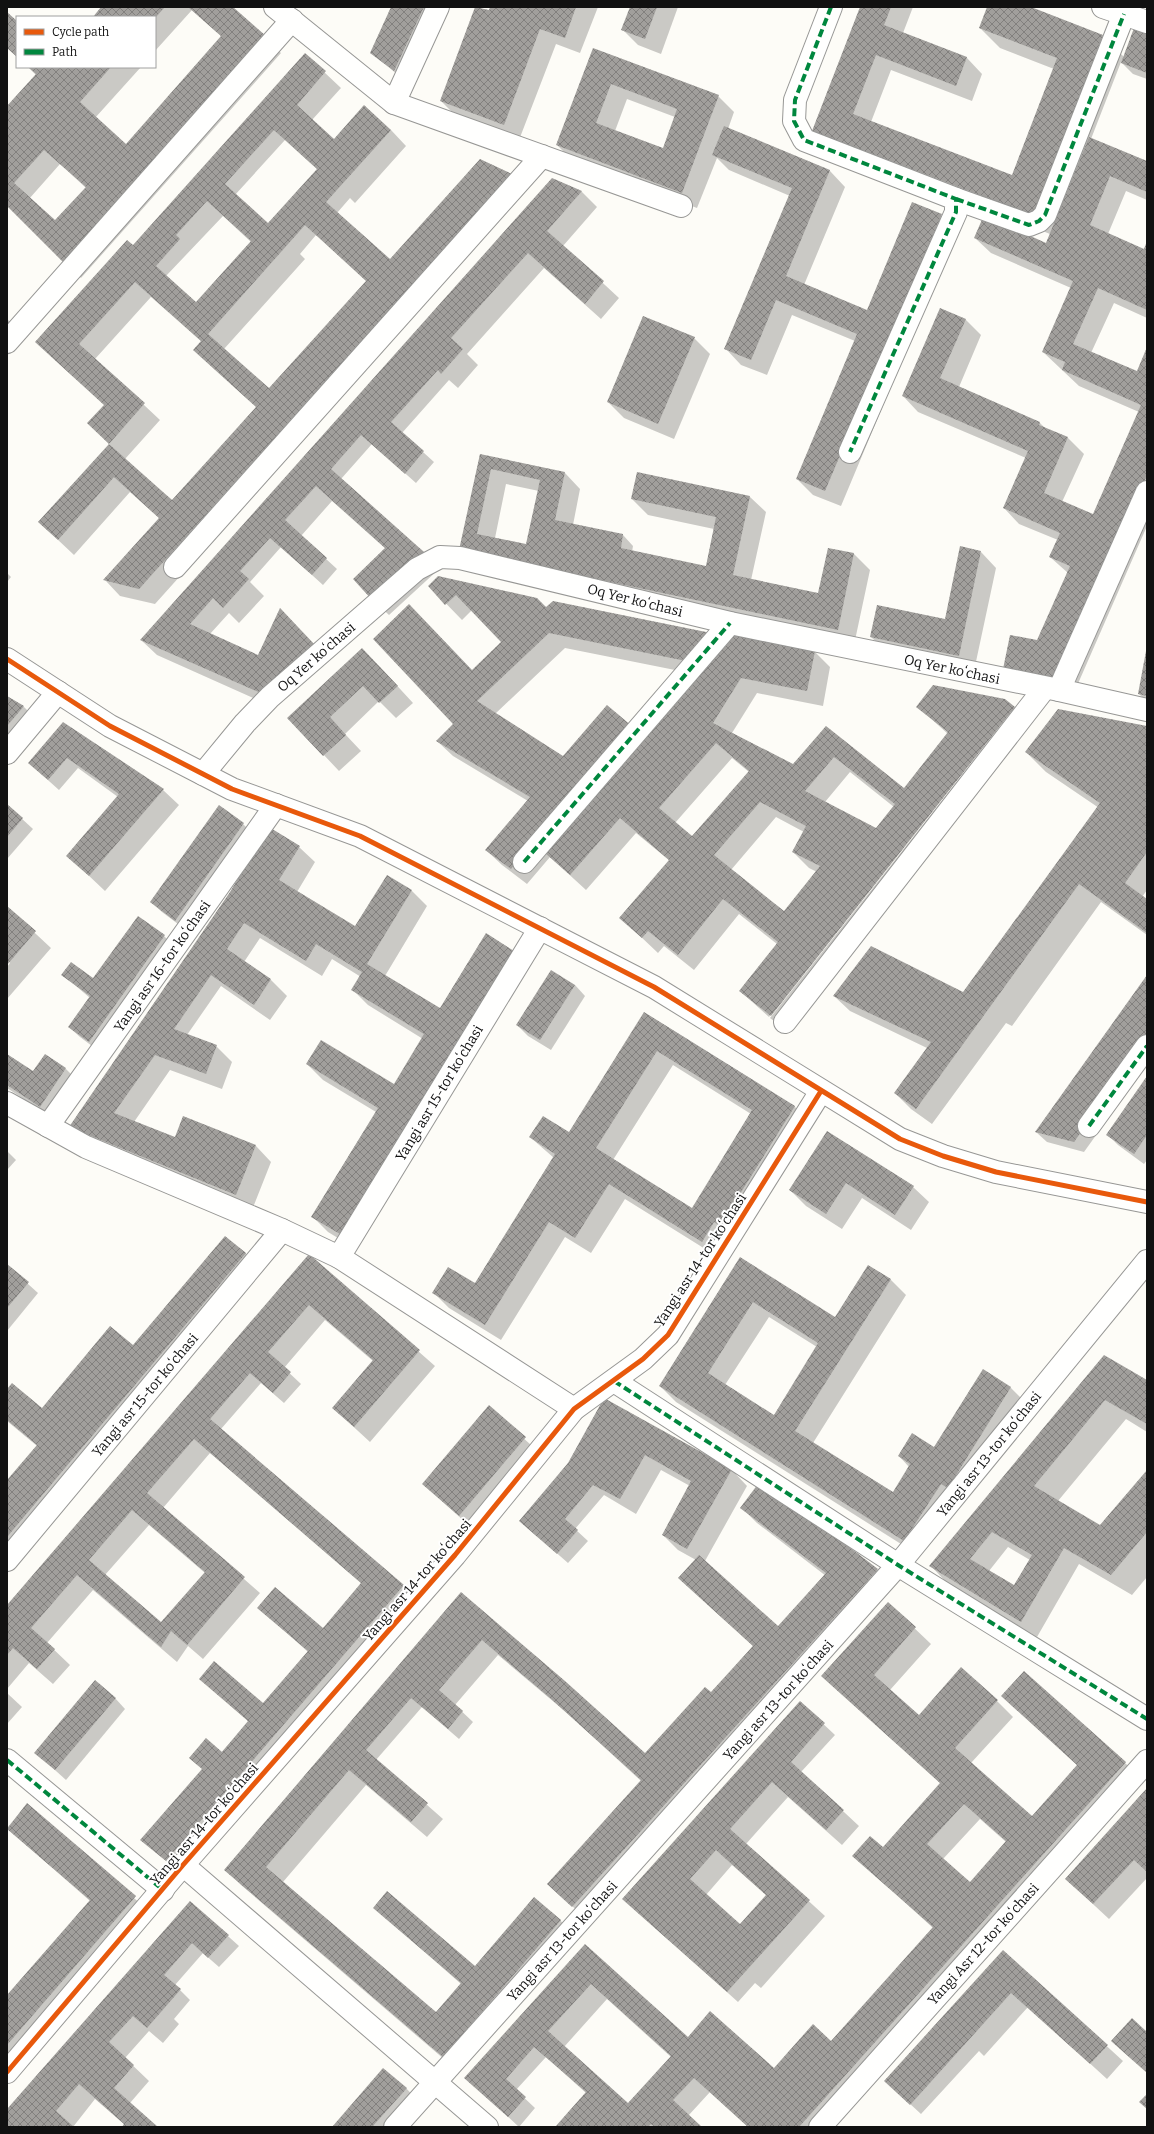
<svg xmlns="http://www.w3.org/2000/svg" width="1154" height="2134" viewBox="0 0 1154 2134" font-family="Bitter,serif">
  <style>
    .shadow { fill: #0003; fill-rule: evenodd }
    .building { fill: url(#building-cross-hatch); fill-rule: evenodd }
    .lines { fill: none; stroke-linecap: round; stroke-linejoin: round }
    .minor-casing { stroke: #979795; stroke-width: 24 }
    .minor { stroke: #fffffe; stroke-width: 22 }
    .quiet { stroke: #00873e; stroke-width: 4; stroke-dasharray: 8 4; stroke-linecap: butt }
    .cycleway-casing { stroke: #fff; stroke-width: 8 }
    .cycleway { stroke: #e8590c; stroke-width: 5 }
    .labels { text-anchor: middle; stroke-width: 4; stroke-linejoin: round; paint-order: stroke }
    .street-label { font-size: 14px; fill: #111; stroke: #fff }
  </style>
  <defs>
    <pattern id="building-cross-hatch" width="8" height="8" patternUnits="userSpaceOnUse"><rect width="8" height="8" fill="#a19f9c"/><path d="M0 0l8 8M0 8l8-8" fill="none" stroke="#82807e"/></pattern>
  </defs>
  <rect width="100%" height="100%" fill="#fdfcf7"/>
  <g class="shadow">
    <path d="M103,7H232L281,53L81,278L7,205V108L36,75L28,67H141L95,118L126,145L222,37L192,10L155,51V17ZM60,164L86,188L56,222L29,199Z"/>
    <path d="M392,7H446L405,81L372,53Z"/>
    <path d="M476,7L490,11L491,7H598L580,53L556,44L519,140L456,116L441,101Z"/>
    <path d="M631,7H678L661,54L638,45L622,29Z"/>
    <path d="M861,7H913L903,33L967,58L982,74L972,101L891,70L871,122L1012,176L1054,69L1000,48L980,28L988,7H1028L1103,36L1124,57L1147,34V79L1133,74L1121,62L1091,139L1147,162V200L1126,191L1108,234L1145,250L1147,245V318L1114,303L1091,353L1137,372L1147,349V526L1073,695L1038,641L1068,573L1050,557L1058,540L1019,524L1004,508L1026,458L918,412L903,396L965,319L981,335L959,387L1040,423L1046,429L1068,438L1084,454L1062,502L1094,516L1139,412L1079,386L1043,352L1071,288L991,253L975,238L1046,244L1050,234L829,146L813,131Z"/>
    <path d="M594,49L718,96L734,112L728,129L830,171L845,187L804,285L867,311L941,215L952,226L911,339L841,506L813,495L797,479L855,341L792,315L767,375L741,365L726,349L790,196L729,170L717,158L697,208L573,161L557,145ZM627,99L675,117L664,149L615,131Z"/>
    <path d="M305,54L341,88L312,120L334,140L391,130L406,146L355,203L350,198L337,213L390,261L511,175L527,190L155,604L120,596L105,580L160,519L130,492L74,555L39,522L110,444L104,439L105,405L36,342L133,246ZM285,140L318,170L268,225L235,195ZM223,216L251,242L196,303L166,276ZM316,235L367,281L269,390L224,349L305,259L300,254ZM151,297L202,342L257,407L179,508L125,459L160,420L95,359Z"/>
    <path d="M581,191L597,207L563,246L619,298L601,319L544,268L467,354L478,365L458,388L449,380L402,433L434,462L416,483L372,444L341,479L439,569L389,615L373,600L386,549L332,501L301,536L337,569L323,585L281,547L250,582L264,596L239,623L229,613L210,634L258,656L260,701L157,655L141,640Z"/>
    <path d="M7,319L24,336L7,356Z"/>
    <path d="M694,338L710,354L674,439L624,418L608,402Z"/>
    <path d="M480,455L565,473L580,489L573,525L623,535L633,546L632,552L706,567L714,529L648,515L632,499L750,497L766,512L751,580L819,594L828,549L854,554L870,570L854,645L460,550ZM506,484L539,491L527,545L495,538Z"/>
    <path d="M981,552L996,568L974,671L887,652L871,637L945,621Z"/>
    <path d="M7,573L11,577L7,582Z"/>
    <path d="M429,586L546,608L815,652L830,667L823,706L757,693L732,733L793,765L826,728L904,790L948,734L918,707H1014L1030,723L787,1031L770,1018L1012,712H1009L769,1017L740,991L777,944L739,914L694,970L664,946L658,953L621,918L670,861L636,833L586,890L550,857L527,884L502,865L486,850L528,801L453,756L437,741L455,724L473,671L503,642L472,610L462,620ZM565,648L700,675L644,740L563,757L495,714ZM732,758L749,772L692,837L675,823ZM850,772L894,807L876,829L825,802ZM776,817L804,832L793,852L809,868L817,872L784,913L731,870Z"/>
    <path d="M1147,653V702L1139,694Z"/>
    <path d="M378,665L413,703L396,718L379,701L345,734L361,751L339,771L289,718Z"/>
    <path d="M7,697L24,707L34,717L7,749Z"/>
    <path d="M63,724L163,790L179,805L105,891L68,856L118,797L78,768L59,790L40,773Z"/>
    <path d="M1147,727V890L1142,897L1147,900V935L1101,902L1012,1026L1006,1023L932,1124L911,1109L895,1093L927,1048L850,1011L834,996L967,995L1099,808L1046,772L1026,752Z"/>
    <path d="M7,805L33,829L7,859Z"/>
    <path d="M219,806L243,824L254,835L186,930L162,912L151,902Z"/>
    <path d="M299,847L315,862L297,892L356,928L411,890L427,906L385,976L440,1010L514,952L529,967L356,1249L328,1232L312,1216L376,1112L323,1080L307,1064L394,1086L423,1039L368,1005L353,990L361,977L332,959L322,976L260,938L244,962L271,980L287,996L270,1020L221,986L187,1035L216,1046L232,1062L222,1089L170,1070L134,1122L175,1138L184,1117L256,1146L271,1162L252,1210L86,1142L70,1127Z"/>
    <path d="M7,907L51,948L7,999V967L10,963L9,961L7,964Z"/>
    <path d="M138,917L164,936L175,947L100,1052L80,1037L69,1027L90,998L63,975L93,979Z"/>
    <path d="M1147,977V1064L1084,1152L1047,1142L1036,1132Z"/>
    <path d="M575,985L585,996L551,1050L528,1036L517,1025Z"/>
    <path d="M645,1013L795,1107L810,1123L718,1257L625,1199L591,1253L565,1237L501,1340L449,1308L434,1293L475,1284L554,1158L530,1137L570,1133ZM673,1065L751,1114L692,1209L613,1160Z"/>
    <path d="M7,1055L34,1073L45,1055L66,1069L76,1079L51,1117L7,1088Z"/>
    <path d="M1147,1078V1160L1144,1164L1118,1145L1107,1134Z"/>
    <path d="M827,1132L913,1187L929,1202L911,1230L862,1198L842,1229L806,1206L790,1190Z"/>
    <path d="M7,1151L16,1160L7,1170Z"/>
    <path d="M245,1253L256,1264L169,1379L7,1572V1482L37,1446L7,1421V1391L42,1409L133,1347Z"/>
    <path d="M309,1255L435,1366L370,1442L333,1408L373,1361L325,1320L284,1368L301,1384L284,1403L261,1383L221,1429L403,1586L419,1601L177,1871L142,1839L249,1722L201,1679L263,1705L308,1652L259,1608L323,1629L362,1584L210,1453L163,1508L260,1593L203,1659L188,1646L177,1662L93,1590L47,1643L70,1665L53,1684L29,1663L7,1689V1606ZM149,1525L205,1573L161,1623L105,1575Z"/>
    <path d="M740,1258L835,1318L890,1279L906,1295L813,1443L893,1493L909,1467L899,1456L935,1448L983,1371L1011,1388L1021,1398L964,1503L957,1499L920,1556L676,1402L660,1386ZM769,1317L817,1347L774,1416L725,1385Z"/>
    <path d="M7,1265L38,1293L7,1331Z"/>
    <path d="M1104,1356L1147,1381V1432L1126,1419L1058,1501L1100,1526L1147,1472V1577L1132,1595L1079,1564L1037,1637L946,1582L931,1566ZM1008,1547L1030,1560L1014,1586L989,1571Z"/>
    <path d="M605,1399L732,1470L747,1486L705,1561L778,1628L826,1576L757,1523L742,1508L877,1570L893,1585L583,1916L559,1894L641,1781L567,1713L498,1655L455,1705L473,1722L459,1739L422,1707L376,1760L443,1819L427,1837L366,1785L283,1882L436,2013L461,1984L375,1908L478,1970L560,1920L570,1931L516,2005L459,2072L241,1885L225,1869L461,1593L645,1754L711,1694L753,1646L679,1578L696,1560L678,1550L663,1535L690,1486L661,1470L636,1514L604,1495L575,1529L588,1541L568,1563L520,1521L569,1464Z"/>
    <path d="M489,1407L541,1454L475,1531L423,1484Z"/>
    <path d="M888,1603L931,1644L890,1690L919,1716L997,1701L1013,1717L971,1763L1032,1818L1078,1766L1002,1696L1125,1763L1141,1778L829,2127H748L710,2092L688,2116L701,2127H556L586,2093L546,2057L516,2090L535,2108L519,2127L466,2078L585,1946L688,2038L774,2070L832,2042L933,1928L854,1856L883,1849L941,1784L823,1676ZM980,1819L1006,1842L970,1883L943,1859ZM607,1999L671,2057L628,2104L564,2047Z"/>
    <path d="M7,1693L22,1707L7,1724Z"/>
    <path d="M115,1698L125,1709L66,1780L36,1753Z"/>
    <path d="M800,1702L835,1735L801,1772L859,1826L842,1845L788,1797L746,1844L825,1916L761,1988L755,1983L738,2002L634,1909ZM732,1865L767,1896L740,1926L706,1895Z"/>
    <path d="M1147,1789V1878L1109,1919L1066,1879Z"/>
    <path d="M27,1804L151,1913L7,2067V1997L90,1901L7,1828Z"/>
    <path d="M190,1902L239,1946L219,1967L203,1953L175,1985L190,2000L174,2019L179,2024L163,2043L149,2031L125,2058L149,2081L130,2103L156,2127H123L125,2125L95,2099L73,2127H7V2110Z"/>
    <path d="M1003,1951L1123,2061L1107,2079L1028,2007L984,2056L979,2051L921,2114L896,2091Z"/>
    <path d="M406,2088L416,2099L392,2127H333Z"/>
  </g>
  <g class="building">
    <path d="M101,7H165L155,18L93,17Z"/>
    <path d="M188,7H233L266,36L65,264L7,206V106L36,74L28,67H111L80,102L126,144L221,36ZM44,150L86,187L55,220L14,183Z"/>
    <path d="M391,7H424L394,71L370,53Z"/>
    <path d="M475,7L489,10L490,7H576L565,38L540,29L504,125L440,101Z"/>
    <path d="M630,7H657L645,39L621,30Z"/>
    <path d="M860,7H891L884,25L967,57L956,86L876,55L853,114L1012,175L1057,58L979,28L987,7H1031L1103,35L1034,216L812,131Z"/>
    <path d="M7,12L17,21V57L7,48Z"/>
    <path d="M1134,28L1147,33V73L1121,63Z"/>
    <path d="M593,48L719,95L682,193L556,145ZM611,84L677,109L663,148L596,123Z"/>
    <path d="M305,53L326,71L297,105L334,139L364,105L391,130L326,202L390,259L480,159L512,174L139,589L103,580L159,518L114,477L58,540L38,522L109,444L87,423L104,405L35,342L127,240L133,245ZM274,130L317,169L268,223L225,184ZM207,201L251,241L196,302L156,266L180,239L176,235ZM305,225L366,281L269,388L208,334ZM135,282L201,341L193,350L256,407L172,500L109,444L145,403L79,344Z"/>
    <path d="M724,126L830,170L786,276L867,310L912,202L942,214L825,491L796,479L857,334L776,300L751,360L724,349L792,188L712,155Z"/>
    <path d="M1089,137L1147,161V192L1110,176L1090,225L1144,249L1147,241V310L1098,288L1073,344L1137,371L1147,347V475L1057,680L1003,669L1010,635L1037,640L1070,566L1049,557L1060,533L1003,508L1028,451L902,396L940,308L966,319L940,378L1040,422L1039,425L1068,437L1044,493L1093,514L1141,405L1062,370L1065,362L1042,352L1073,281L974,238L984,215L1046,243Z"/>
    <path d="M552,178L582,191L547,231L604,281L585,304L528,253L451,338L463,349L441,374L438,370L391,422L424,451L405,474L361,435L331,469L424,552L373,601L353,579L385,548L316,486L285,520L327,558L312,575L270,538L240,571L249,579L223,608L213,598L190,624L258,655L280,608L316,646L263,694L140,640Z"/>
    <path d="M643,316L695,337L658,424L607,402Z"/>
    <path d="M480,454L565,472L555,520L623,534L621,548L706,566L716,517L631,499L637,472L750,496L733,575L818,593L828,548L854,553L838,630L459,550ZM491,469L540,480L526,544L477,534Z"/>
    <path d="M960,546L981,551L959,656L870,637L877,605L945,619Z"/>
    <path d="M438,576L537,598L546,607L553,601L711,633L686,661L549,633L477,701L563,756L607,705L633,727L511,869L485,850L530,797L436,741L453,724L373,639L409,604L472,670L501,642L456,595L445,605L428,586Z"/>
    <path d="M734,635L815,651L807,691L741,678L713,723L793,764L826,726L904,788L948,732L916,707L933,685L1005,699L1015,707L771,1016L739,991L778,942L723,899L678,955L648,931L642,938L619,918L669,860L620,818L570,875L545,853ZM716,743L749,771L692,836L659,808ZM834,757L895,804L876,828L805,791ZM760,802L806,826L792,852L820,866L784,911L714,855Z"/>
    <path d="M362,648L398,686L379,703L363,686L330,717L346,735L323,756L287,718Z"/>
    <path d="M1146,651L1147,652V696L1138,694Z"/>
    <path d="M7,696L24,706L7,726Z"/>
    <path d="M1058,709L1147,726V852L1125,883L1147,899V933L1079,884L916,1109L894,1093L931,1042L833,996L871,946L963,992L1100,803L1025,752Z"/>
    <path d="M63,722L164,789L89,876L66,856L119,794L67,758L48,780L28,763Z"/>
    <path d="M7,804L23,818L7,837Z"/>
    <path d="M219,805L244,823L175,921L150,902Z"/>
    <path d="M269,827L300,846L279,880L355,926L387,875L412,890L367,964L440,1008L486,933L514,951L340,1234L311,1217L378,1108L306,1064L321,1040L394,1084L424,1034L351,990L362,972L316,944L306,961L244,923L227,949L271,979L254,1005L211,975L174,1029L217,1045L206,1074L155,1055L114,1113L175,1137L183,1116L256,1145L236,1195L69,1127L230,892Z"/>
    <path d="M7,906L36,931L7,965Z"/>
    <path d="M138,916L165,935L89,1042L68,1027L90,996L61,975L71,962L93,978Z"/>
    <path d="M551,970L575,985L540,1040L516,1025Z"/>
    <path d="M1147,975V1039L1074,1142L1035,1132Z"/>
    <path d="M644,1012L795,1106L720,1226L714,1222L702,1242L609,1184L575,1238L549,1222L485,1325L432,1293L448,1267L475,1283L555,1154L529,1137L543,1116L569,1132ZM657,1051L752,1110L692,1208L596,1148Z"/>
    <path d="M7,1054L33,1071L45,1054L66,1068L40,1107L7,1085Z"/>
    <path d="M1147,1076V1135L1134,1154L1106,1135Z"/>
    <path d="M827,1131L914,1186L895,1215L846,1183L826,1214L789,1190Z"/>
    <path d="M225,1236L246,1253L7,1537V1480L37,1445L7,1420V1389L12,1383L42,1408L110,1326L133,1345Z"/>
    <path d="M309,1254L420,1350L354,1427L332,1408L373,1360L309,1305L268,1352L291,1372L273,1393L250,1373L210,1419L404,1585L166,1861L140,1840L202,1769L189,1758L206,1738L222,1752L248,1721L199,1679L214,1661L263,1703L308,1651L257,1608L275,1587L323,1628L361,1583L194,1439L147,1493L245,1577L187,1645L171,1631L161,1647L77,1575L31,1628L55,1649L37,1669L13,1648L7,1655V1605ZM132,1510L205,1572L161,1622L89,1560Z"/>
    <path d="M740,1257L835,1317L868,1265L891,1279L795,1431L893,1492L910,1464L898,1456L912,1433L934,1447L983,1369L1011,1387L948,1488L941,1484L904,1541L659,1386ZM753,1302L818,1343L774,1415L708,1373Z"/>
    <path d="M7,1264L29,1282L7,1308Z"/>
    <path d="M1104,1355L1147,1380V1424L1105,1400L1034,1486L1100,1525L1147,1470V1532L1111,1575L1064,1548L1021,1622L929,1566ZM992,1532L1032,1555L1014,1585L970,1559Z"/>
    <path d="M604,1398L732,1469L687,1549L662,1535L691,1481L645,1455L620,1499L593,1485L565,1519L578,1530L557,1554L519,1521L568,1463Z"/>
    <path d="M489,1405L526,1437L459,1516L422,1484Z"/>
    <path d="M761,1480L878,1569L572,1907L547,1884L641,1780L550,1698L482,1640L439,1690L463,1711L448,1729L411,1698L366,1750L428,1803L411,1822L349,1770L266,1867L436,2012L461,1983L373,1908L387,1891L475,1966L534,1897L561,1920L443,2057L224,1870L461,1592L565,1681L645,1753L705,1687L711,1692L753,1646L678,1578L699,1555L778,1626L826,1573L740,1508Z"/>
    <path d="M888,1602L916,1627L874,1675L919,1715L961,1667L998,1700L955,1748L1032,1816L1077,1765L1001,1696L1024,1671L1126,1762L799,2127H748L694,2078L673,2100L702,2127H655L651,2124L648,2127H555L586,2092L534,2047L506,2079L526,2097L508,2117L464,2078L585,1944L688,2037L710,2011L774,2068L813,2024L831,2041L933,1927L852,1856L870,1836L883,1847L940,1783L821,1676ZM964,1804L1006,1841L970,1882L927,1844ZM591,1984L671,2056L628,2103L548,2031Z"/>
    <path d="M95,1680L116,1698L55,1770L34,1753Z"/>
    <path d="M800,1701L825,1723L791,1762L844,1810L826,1830L772,1782L730,1829L810,1900L727,1992L622,1899ZM716,1850L766,1895L740,1924L690,1879Z"/>
    <path d="M1147,1788V1872L1134,1860L1093,1904L1065,1879Z"/>
    <path d="M27,1803L136,1896L7,2045V1995L90,1900L7,1829Z"/>
    <path d="M190,1901L229,1935L208,1958L192,1943L164,1975L181,1989L147,2028L133,2016L109,2042L134,2065L114,2088L158,2127H122L124,2124L79,2084L56,2111L74,2127H7V2109Z"/>
    <path d="M1003,1950L1108,2045L1090,2064L1011,1993L910,2105L884,2081Z"/>
    <path d="M1132,2018L1147,2032V2073L1111,2041Z"/>
    <path d="M383,2068L407,2088L372,2127H332Z"/>
    <path d="M1147,2094V2109L1139,2102Z"/>
  </g>
  <g class="lines">
    <defs>
      <g id="minor">
        <path d="M275,7L394,103L681,206"/>
        <path d="M831,7L795,100L794,121L804,140L956,199V212L850,452"/>
        <path d="M1103,7L1147,22"/>
        <path d="M394,103L438,7"/>
        <path d="M956,199L1029,225L1039,221L1045,215L1124,14"/>
        <path d="M7,342L292,20"/>
        <path d="M175,567L542,156"/>
        <path d="M7,659L110,726L203,774L232,789L360,836L654,987L900,1139L943,1156L996,1172L1147,1202"/>
        <path d="M1059,690L1147,492"/>
        <path d="M7,753L58,692"/>
        <path d="M203,774L245,723L270,697L417,569L440,557L460,558L730,623L1059,690L1147,710"/>
        <path d="M524,862L730,623"/>
        <path d="M785,1022L1044,689"/>
        <path d="M7,1103L86,1147L282,1230L339,1257L574,1409"/>
        <path d="M48,1126L276,805"/>
        <path d="M1089,1126L1147,1046"/>
        <path d="M339,1257L540,928"/>
        <path d="M614,1381L898,1565L1147,1719"/>
        <path d="M7,1560L282,1230"/>
        <path d="M7,1760L163,1890"/>
        <path d="M183,1865L487,2127"/>
        <path d="M7,2072L183,1865L455,1555L574,1409L643,1359L668,1335L821,1091"/>
        <path d="M395,2127L898,1565L1147,1261"/>
        <path d="M820,2127L1147,1761"/>
      </g>
    </defs>
    <use href="#minor" class="minor-casing"/>
    <use href="#minor" class="minor"/>
    <g class="quiet">
      <path d="M831,7L795,100L794,121L804,140L956,199V212L850,452"/>
      <path d="M956,199L1029,225L1039,221L1045,215L1124,14"/>
      <path d="M524,862L730,623"/>
      <path d="M1089,1126L1147,1046"/>
      <path d="M614,1381L898,1565L1147,1719"/>
      <path d="M7,1760L163,1890"/>
    </g>
    <defs>
      <g id="cycleway">
        <path d="M7,659L110,726L203,774L232,789L360,836L654,987L900,1139L943,1156L996,1172L1147,1202"/>
        <path d="M7,2072L183,1865L455,1555L574,1409L643,1359L668,1335L821,1091"/>
      </g>
    </defs>
    <use href="#cycleway" class="cycleway-casing"/>
    <use href="#cycleway" class="cycleway"/>
  </g>
  <g class="labels">
    <g class="street-label">
      <text transform="translate(635 600) rotate(14)" y="5">Oq Yer koʻchasi</text>
      <text transform="translate(316 657) rotate(-41)" y="5">Oq Yer koʻchasi</text>
      <text transform="translate(952 669) rotate(12)" y="5">Oq Yer koʻchasi</text>
      <text transform="translate(162 966) rotate(-55)" y="5">Yangi asr 16-tor koʻchasi</text>
      <text transform="translate(439 1093) rotate(-59)" y="5">Yangi asr 15-tor koʻchasi</text>
      <text transform="translate(700 1260) rotate(-57)" y="5">Yangi asr 14-tor koʻchasi</text>
      <text transform="translate(145 1395) rotate(-50)" y="5">Yangi asr 15-tor koʻchasi</text>
      <text transform="translate(989 1454) rotate(-51)" y="5">Yangi asr 13-tor koʻchasi</text>
      <text transform="translate(417 1580) rotate(-49)" y="5">Yangi asr 14-tor koʻchasi</text>
      <text transform="translate(778 1700) rotate(-48)" y="5">Yangi asr 13-tor koʻchasi</text>
      <text transform="translate(204 1824) rotate(-49)" y="5">Yangi asr 14-tor koʻchasi</text>
      <text transform="translate(562 1941) rotate(-48)" y="5">Yangi asr 13-tor koʻchasi</text>
      <text transform="translate(983 1944) rotate(-48)" y="5">Yangi Asr 12-tor koʻchasi</text>
    </g>
  </g>
  <rect width="1154" height="2134" fill="none" stroke="#111111" stroke-width="16"/>
  <rect x="16" y="16" width="140" height="52" fill="#ffffff" stroke="#a0a0a0"/>
  <rect x="24" y="29" width="20" height="6" fill="#e8590c" stroke="#a0a0a0"/>
  <text x="52" y="36" font-size="12" fill="#111111">Cycle path</text>
  <rect x="24" y="49" width="20" height="6" fill="#00873e" stroke="#a0a0a0"/>
  <text x="52" y="56" font-size="12" fill="#111111">Path</text>
</svg>
